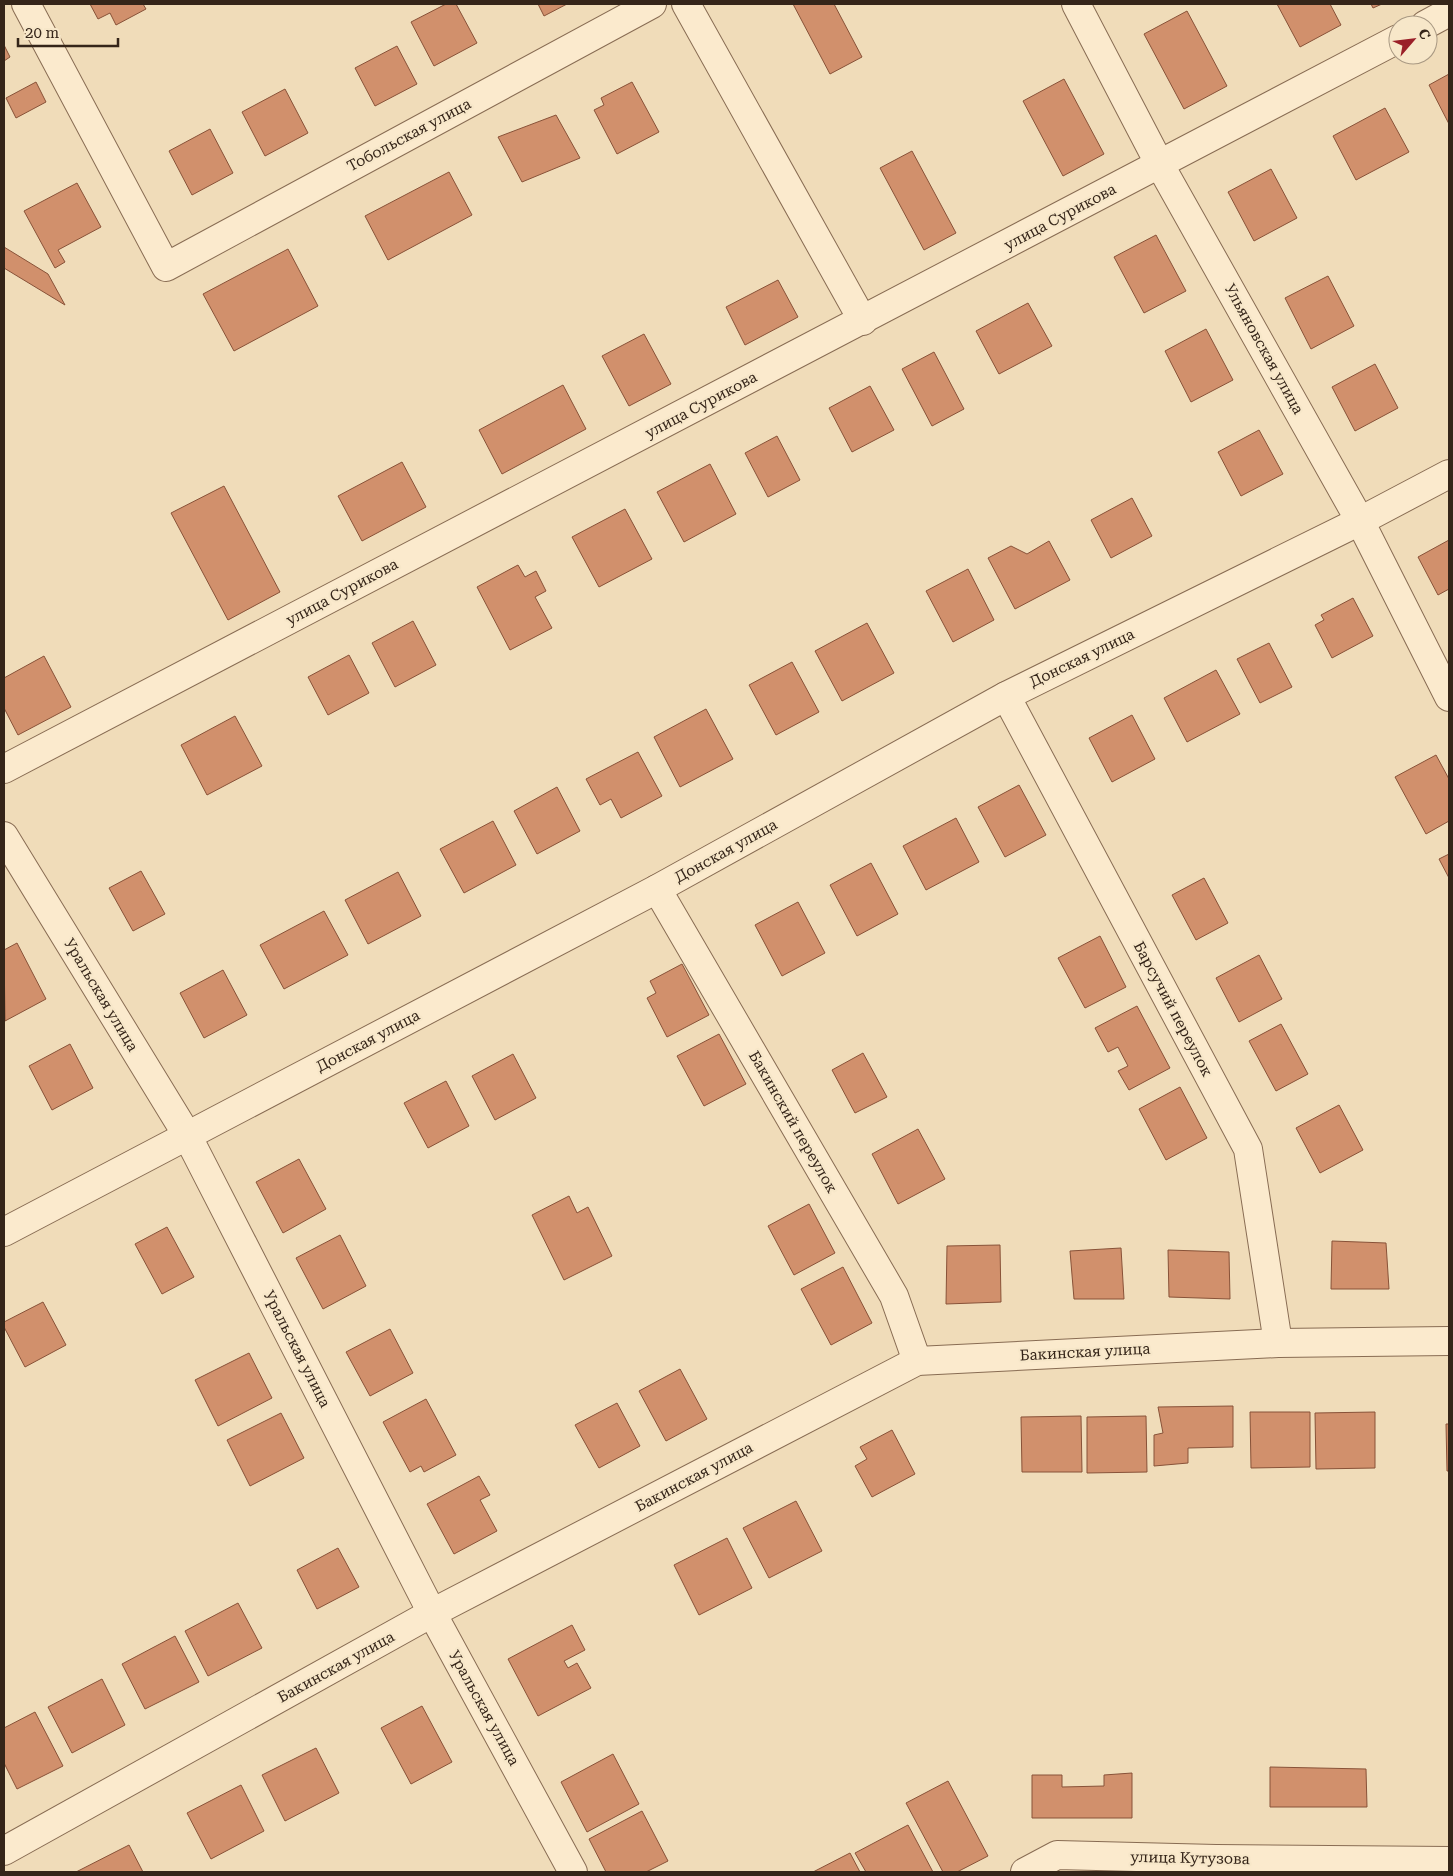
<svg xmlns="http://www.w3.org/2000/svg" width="1453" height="1876" viewBox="0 0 1453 1876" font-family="'Roboto Serif',serif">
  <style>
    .building { fill: #d1906c; stroke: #885238 }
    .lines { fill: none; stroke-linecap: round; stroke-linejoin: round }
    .minor-casing { stroke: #886c53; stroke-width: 30 }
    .minor { stroke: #fbeacd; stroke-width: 28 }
    .labels { text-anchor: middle; stroke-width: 4.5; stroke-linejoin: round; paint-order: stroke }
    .street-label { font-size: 15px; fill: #352519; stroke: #f7e7c9 }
  </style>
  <rect width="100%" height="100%" fill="#f0dcb9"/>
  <g class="building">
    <path d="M90,4H143L146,9L116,25L110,13L98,19Z"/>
    <path d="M446,4H456L477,43L434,66L411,22Z"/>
    <path d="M538,4H567L544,16Z"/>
    <path d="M793,4H834L862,57L830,74Z"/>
    <path d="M1277,4H1330L1341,25L1300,47Z"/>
    <path d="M1371,4H1382L1373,8Z"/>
    <path d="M1187,11L1227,86L1184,109L1144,34Z"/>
    <path d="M4,45L10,57L4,61Z"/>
    <path d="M397,46L417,84L375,106L355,68Z"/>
    <path d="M1449,74V124L1429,85Z"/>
    <path d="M1064,79L1104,154L1063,176L1023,101Z"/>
    <path d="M36,82L46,102L16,118L6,98Z"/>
    <path d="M632,82L659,132L617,154L594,110L604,105L601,98Z"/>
    <path d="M285,89L308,133L265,156L242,112Z"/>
    <path d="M1385,108L1409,152L1356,180L1333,136Z"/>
    <path d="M556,115L580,158L522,182L498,137Z"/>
    <path d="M210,129L233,173L192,195L169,151Z"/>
    <path d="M912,151L956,233L924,250L880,168Z"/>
    <path d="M1271,169L1297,218L1254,241L1228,192Z"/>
    <path d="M449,172L472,215L388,260L365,216Z"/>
    <path d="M77,183L101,227L58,250L65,262L55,268L24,211Z"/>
    <path d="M1156,235L1186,291L1144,313L1114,257Z"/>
    <path d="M4,247L48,274L65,305L4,268Z"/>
    <path d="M288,249L318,306L234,351L203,294Z"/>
    <path d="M1328,276L1354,326L1311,349L1285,298Z"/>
    <path d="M778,280L798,317L745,345L726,307Z"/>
    <path d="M1028,303L1052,346L999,374L976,331Z"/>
    <path d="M1206,329L1233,380L1191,402L1165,351Z"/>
    <path d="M644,334L671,384L629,406L602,356Z"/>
    <path d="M934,352L964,409L932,426L902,369Z"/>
    <path d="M1375,364L1398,408L1355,431L1332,387Z"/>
    <path d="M563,385L586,429L502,474L479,430Z"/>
    <path d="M870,386L894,430L852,452L829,408Z"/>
    <path d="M1259,430L1283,474L1241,496L1218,452Z"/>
    <path d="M777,436L800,480L768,497L745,453Z"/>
    <path d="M402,462L426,507L362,541L338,496Z"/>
    <path d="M710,464L736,514L684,542L657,492Z"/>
    <path d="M224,486L280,592L228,620L171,513Z"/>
    <path d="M1132,498L1152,536L1111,558L1091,520Z"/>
    <path d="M625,509L652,559L599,587L572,537Z"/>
    <path d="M1449,540V589L1438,595L1418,557Z"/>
    <path d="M1049,541L1070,580L1015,609L988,558L1011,546L1027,554Z"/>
    <path d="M518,565L525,577L536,571L546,591L535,597L552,628L510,650L477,587Z"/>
    <path d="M968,569L994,620L953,642L926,591Z"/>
    <path d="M1353,598L1373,636L1332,658L1315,625L1324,620L1321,615Z"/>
    <path d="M413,621L436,665L395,687L372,643Z"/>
    <path d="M867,623L894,673L842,701L815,651Z"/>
    <path d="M1269,643L1292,687L1260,703L1237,659Z"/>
    <path d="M349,655L369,693L328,715L308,677Z"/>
    <path d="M44,656L71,707L18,735L4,708V678Z"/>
    <path d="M792,662L819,712L776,735L749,685Z"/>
    <path d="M1216,670L1240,714L1187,742L1164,698Z"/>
    <path d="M706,709L733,759L680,787L654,737Z"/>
    <path d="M1132,715L1155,759L1112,782L1089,738Z"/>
    <path d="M235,716L262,766L207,795L181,745Z"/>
    <path d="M638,752L662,796L621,818L611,799L600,805L586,779Z"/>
    <path d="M1436,755L1449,779V821L1426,834L1395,777Z"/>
    <path d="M1019,785L1046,835L1005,857L978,807Z"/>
    <path d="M557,787L580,831L537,854L514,811Z"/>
    <path d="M956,818L979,862L926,890L903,846Z"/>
    <path d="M493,821L516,865L464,893L440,849Z"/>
    <path d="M1449,854V878L1439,859Z"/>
    <path d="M871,863L898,914L857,936L830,885Z"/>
    <path d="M141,871L165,914L133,931L109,888Z"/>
    <path d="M398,872L421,916L368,944L345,900Z"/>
    <path d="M1204,878L1228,923L1196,940L1172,895Z"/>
    <path d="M798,902L825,953L782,976L755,925Z"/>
    <path d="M324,911L348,955L284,989L260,945Z"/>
    <path d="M1100,936L1126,987L1085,1008L1058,958Z"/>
    <path d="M17,943L46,999L5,1021L4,950Z"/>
    <path d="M1259,955L1282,999L1239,1022L1216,978Z"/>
    <path d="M682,964L709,1015L667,1037L647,998L656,993L650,981Z"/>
    <path d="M223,970L247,1015L204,1038L180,993Z"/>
    <path d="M1137,1006L1170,1068L1129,1090L1118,1071L1128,1066L1118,1047L1108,1052L1095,1028Z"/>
    <path d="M1281,1024L1308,1074L1276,1091L1249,1041Z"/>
    <path d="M719,1034L746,1084L704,1106L677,1056Z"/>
    <path d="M70,1044L93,1088L52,1110L29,1066Z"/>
    <path d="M863,1053L887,1097L855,1113L832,1070Z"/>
    <path d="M513,1054L536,1098L495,1120L472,1076Z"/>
    <path d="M446,1081L469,1126L428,1148L404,1103Z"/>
    <path d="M1180,1087L1207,1138L1166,1160L1139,1109Z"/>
    <path d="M1339,1105L1363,1150L1320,1173L1296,1128Z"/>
    <path d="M918,1129L945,1179L898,1204L872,1154Z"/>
    <path d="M299,1159L326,1209L283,1233L256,1182Z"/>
    <path d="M569,1196L577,1213L588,1207L612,1256L564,1280L532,1215Z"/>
    <path d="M809,1204L835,1253L794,1275L768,1226Z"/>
    <path d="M167,1227L194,1277L162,1294L135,1244Z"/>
    <path d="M340,1235L366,1286L323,1309L296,1258Z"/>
    <path d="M1332,1241L1386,1243L1389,1289H1331Z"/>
    <path d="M1000,1245L1001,1302L946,1304L947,1246Z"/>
    <path d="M1121,1248L1124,1299H1074L1070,1251Z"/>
    <path d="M1168,1250L1229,1252L1230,1299L1169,1297Z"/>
    <path d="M843,1267L872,1323L831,1345L801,1289Z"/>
    <path d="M43,1302L66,1345L25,1367L4,1327V1322Z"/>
    <path d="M390,1329L413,1373L370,1396L346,1352Z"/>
    <path d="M249,1353L272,1398L218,1426L195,1380Z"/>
    <path d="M680,1369L707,1419L666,1441L639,1391Z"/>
    <path d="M426,1399L456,1455L424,1472L421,1466L410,1472L383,1422Z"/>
    <path d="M617,1403L640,1446L599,1468L575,1425Z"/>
    <path d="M1233,1406V1447L1188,1448V1463L1154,1466V1435L1163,1433L1158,1407Z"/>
    <path d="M1250,1412H1310V1467L1251,1468Z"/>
    <path d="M1375,1412V1468L1316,1469L1315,1413Z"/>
    <path d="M281,1413L304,1458L250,1486L227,1440Z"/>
    <path d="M1081,1416L1082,1472H1022L1021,1417Z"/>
    <path d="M1146,1416L1147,1472L1087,1473V1417Z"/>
    <path d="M1446,1424H1449V1471H1447Z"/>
    <path d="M892,1430L915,1474L872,1497L855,1466L867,1459L860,1447Z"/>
    <path d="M479,1476L490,1495L480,1500L497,1531L454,1554L427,1504Z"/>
    <path d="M796,1501L822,1551L769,1578L743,1528Z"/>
    <path d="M727,1538L752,1588L699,1615L674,1565Z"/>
    <path d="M338,1548L359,1587L317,1609L297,1570Z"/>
    <path d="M238,1603L262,1648L208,1676L185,1631Z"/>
    <path d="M572,1625L585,1650L564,1661L568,1668L577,1663L591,1688L538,1716L508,1659Z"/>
    <path d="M175,1636L199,1682L145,1709L122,1664Z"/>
    <path d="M102,1679L125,1725L72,1753L48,1707Z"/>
    <path d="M422,1706L452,1762L411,1784L381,1728Z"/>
    <path d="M35,1712L63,1766L17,1789L4,1763V1728Z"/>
    <path d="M316,1748L339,1793L285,1821L262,1775Z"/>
    <path d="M613,1754L639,1804L587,1832L561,1782Z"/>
    <path d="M1270,1767L1366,1769L1367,1807H1270Z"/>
    <path d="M1132,1773V1818H1032V1775H1062V1787L1104,1786V1775Z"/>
    <path d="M948,1781L988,1856L957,1872H943L906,1803Z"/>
    <path d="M241,1785L264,1831L211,1859L187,1813Z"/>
    <path d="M642,1811L668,1861L646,1872H606L589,1839Z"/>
    <path d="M908,1825L933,1872H866L855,1853Z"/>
    <path d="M129,1845L143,1872H76Z"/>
    <path d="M850,1853L860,1872H813Z"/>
  </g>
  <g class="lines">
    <defs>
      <g id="minor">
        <path d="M26,4L166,267L652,4"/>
        <path d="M686,4L863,321"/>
        <path d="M1076,4L1160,165L1360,521L1449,697"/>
        <path d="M1425,25L1449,12"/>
        <path d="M1006,696L1248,1149L1278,1343"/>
        <path d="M4,769L1398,39"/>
        <path d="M4,836L187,1135L432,1613L573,1872"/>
        <path d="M657,889L894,1296L917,1361"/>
        <path d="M4,1232L657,889L1006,696L1360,521L1449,474"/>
        <path d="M4,1851L432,1613L917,1361L1278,1343L1449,1341"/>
        <path d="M1025,1872L1057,1855L1216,1859L1449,1861"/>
      </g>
    </defs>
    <use href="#minor" class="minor-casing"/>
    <use href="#minor" class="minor"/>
  </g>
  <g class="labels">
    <g class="street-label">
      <text transform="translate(409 135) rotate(-28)" y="5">Тобольская улица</text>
      <text transform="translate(1060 217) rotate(-28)" y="5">улица Сурикова</text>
      <text transform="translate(1264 349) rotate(61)" y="5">Ульяновская улица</text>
      <text transform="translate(701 405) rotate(-28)" y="5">улица Сурикова</text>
      <text transform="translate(342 592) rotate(-28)" y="5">улица Сурикова</text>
      <text transform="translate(1082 658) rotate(-26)" y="5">Донская улица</text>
      <text transform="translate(726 851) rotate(-29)" y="5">Донская улица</text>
      <text transform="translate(101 995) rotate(59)" y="5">Уральская улица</text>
      <text transform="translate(1173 1009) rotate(62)" y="5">Барсучий переулок</text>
      <text transform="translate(368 1041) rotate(-28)" y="5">Донская улица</text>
      <text transform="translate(793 1122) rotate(60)" y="5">Бакинский переулок</text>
      <text transform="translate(297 1349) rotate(63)" y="5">Уральская улица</text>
      <text transform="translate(1085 1352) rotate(-3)" y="5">Бакинская улица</text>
      <text transform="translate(694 1477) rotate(-28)" y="5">Бакинская улица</text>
      <text transform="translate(336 1667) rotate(-29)" y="5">Бакинская улица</text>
      <text transform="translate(484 1708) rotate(61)" y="5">Уральская улица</text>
      <text transform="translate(1190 1858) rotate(1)" y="5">улица Кутузова</text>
    </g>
  </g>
  <rect width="1453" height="1876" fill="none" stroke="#352519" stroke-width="10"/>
  <g transform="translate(1413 40) rotate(62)"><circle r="24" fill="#f7e7c9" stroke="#a99983"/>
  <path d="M0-4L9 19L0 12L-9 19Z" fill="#9a1f28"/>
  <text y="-8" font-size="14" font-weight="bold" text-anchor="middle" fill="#352519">С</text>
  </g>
  <path d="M18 38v8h100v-8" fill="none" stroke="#352519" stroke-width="2.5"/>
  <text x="25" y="38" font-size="15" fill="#352519" stroke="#f7e7c9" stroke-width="4" paint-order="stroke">20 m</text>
</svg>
